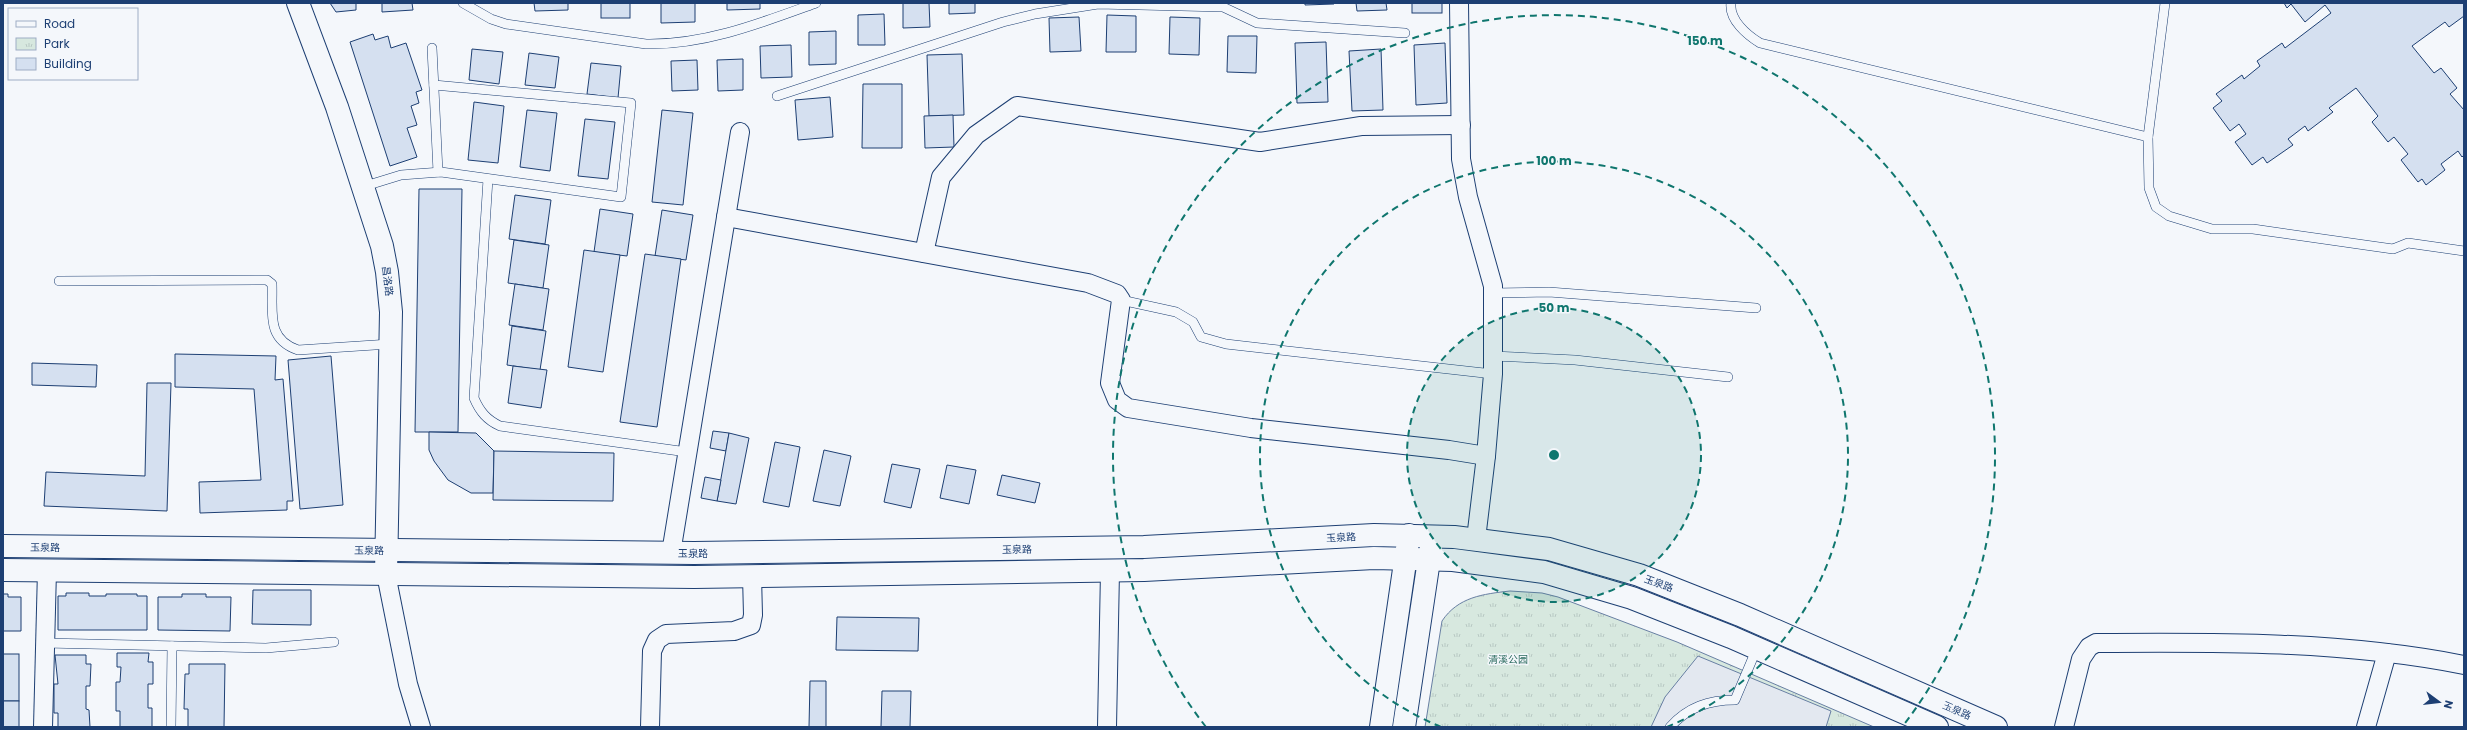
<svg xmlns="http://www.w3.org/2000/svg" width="2467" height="730" viewBox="0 0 2467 730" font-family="Poppins,'Noto Sans SC',sans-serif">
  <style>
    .park { fill: url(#park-tufts); stroke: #687fa3 }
    .parking { fill: #e3e8f0; stroke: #687fa3 }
    .building { fill: #d5e0f0; stroke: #1d3f73 }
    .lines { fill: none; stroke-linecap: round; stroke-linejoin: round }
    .service-casing { stroke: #1d3f73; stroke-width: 10 }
    .minor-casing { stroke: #1d3f73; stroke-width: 20 }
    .tertiary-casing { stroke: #1d3f73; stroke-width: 24 }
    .secondary-casing { stroke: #1d3f73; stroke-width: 24 }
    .service { stroke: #f4f7fb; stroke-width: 9 }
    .minor { stroke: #f4f7fb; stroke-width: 18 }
    .tertiary { stroke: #f4f7fb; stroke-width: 22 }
    .secondary { stroke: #f4f7fb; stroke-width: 22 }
    .ring { fill: none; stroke: #0f766e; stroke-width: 2; stroke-dasharray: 7 5 }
    .labels { text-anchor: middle; stroke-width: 3; stroke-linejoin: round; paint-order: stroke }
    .street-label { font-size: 10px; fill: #1d3f73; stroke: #f4f7fb }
    .park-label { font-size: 10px; fill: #2c6c60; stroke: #f4f7fb }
    .centre { fill: #0f766e; stroke: #f4f7fb; stroke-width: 2 }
    .ring-label { font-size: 12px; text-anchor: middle; font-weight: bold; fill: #0f766e; stroke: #f4f7fb; stroke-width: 3; stroke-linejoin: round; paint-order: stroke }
  </style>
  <defs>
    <pattern id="park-tufts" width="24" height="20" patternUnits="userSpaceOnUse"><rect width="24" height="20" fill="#d7e8df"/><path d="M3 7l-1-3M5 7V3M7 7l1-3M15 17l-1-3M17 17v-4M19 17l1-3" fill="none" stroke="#b8c8c3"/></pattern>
  </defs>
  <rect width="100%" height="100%" fill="#f4f7fb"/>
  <path class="park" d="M1510,591L1542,593L1558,597L1677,642L1874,727H1425L1442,621C1458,597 1483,594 1510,591Z"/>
  <path class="parking" d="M1698,656L1831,711L1826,727H1651L1665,697Z"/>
  <g class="building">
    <path d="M330,3H356V10L336,12Z"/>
    <path d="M382,3H412L413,10L382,12Z"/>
    <path d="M534,3H568V10L535,11Z"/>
    <rect x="601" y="3" width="29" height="15"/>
    <path d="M661,3H695V22L661,23Z"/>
    <path d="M727,3H760V9L727,10Z"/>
    <path d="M903,3H929L930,27L903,28Z"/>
    <path d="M949,3H975V13L949,14Z"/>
    <path d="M1305,3H1334V4L1305,5Z"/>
    <path d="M1356,3H1386L1387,10L1357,11Z"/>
    <rect x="1412" y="3" width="30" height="10"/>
    <path d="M2284,3H2464V16L2449,27L2445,22L2412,46L2434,73L2441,68L2457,88L2450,94L2464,110V155L2462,157L2458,151L2441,164L2445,170L2426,185L2422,179L2418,182L2401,160L2408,154L2394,137L2388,142L2372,122L2378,116L2356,88L2329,108L2333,112L2308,131L2305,126L2288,139L2293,145L2267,163L2263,157L2252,165L2235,142L2246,134L2239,124L2230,131L2213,108L2222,101L2216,94L2242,75L2244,79L2260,66L2257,61L2282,43L2285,48L2331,13L2325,5L2305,22L2291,4L2287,8Z"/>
    <path d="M884,14L885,45H858V15Z"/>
    <path d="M1107,15L1136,16V52H1106Z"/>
    <path d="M1079,17L1081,51L1050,52L1049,18Z"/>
    <path d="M1170,17L1200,18L1199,55L1169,54Z"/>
    <path d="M836,31V64L809,65V32Z"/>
    <path d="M373,34L375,40L388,36L391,48L406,43L422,90L416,92L419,103L411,106L417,125L407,128L417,157L390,166L350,42Z"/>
    <path d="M1228,36H1257L1256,73L1227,72Z"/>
    <path d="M1326,42L1328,102L1297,103L1295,43Z"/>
    <path d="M1445,43L1447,103L1416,105L1414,45Z"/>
    <path d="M791,45L792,77L761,78L760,46Z"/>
    <path d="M472,49L503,52L499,84L469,80Z"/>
    <path d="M1381,49L1383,110L1352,111L1349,51Z"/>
    <path d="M529,53L559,57L555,88L525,85Z"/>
    <path d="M962,54L964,115L929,116L927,55Z"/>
    <path d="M743,59V90L718,91L717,60Z"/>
    <path d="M697,60L698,90L672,91L671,61Z"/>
    <path d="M591,63L621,66L618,98L587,94Z"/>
    <path d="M863,84H902V148H862Z"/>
    <path d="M830,97L833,137L798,140L795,100Z"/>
    <path d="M474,102L504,106L498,163L468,160Z"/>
    <path d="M527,110L557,113L550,171L520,167Z"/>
    <path d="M662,110L693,113L683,205L652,202Z"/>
    <path d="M953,115L954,147L925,148L924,116Z"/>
    <path d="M585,119L615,122L608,179L578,176Z"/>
    <path d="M419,189H462L458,432H415Z"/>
    <path d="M515,195L551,200L545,244L509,239Z"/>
    <path d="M600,209L633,214L627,256L594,252Z"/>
    <path d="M662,210L693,215L686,260L655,256Z"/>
    <path d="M514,240L549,245L543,288L508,283Z"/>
    <path d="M584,250L620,255L603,372L568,367Z"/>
    <path d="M645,254L681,259L657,427L620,422Z"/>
    <path d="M515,284L549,289L543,330L509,325Z"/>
    <path d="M512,326L546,331L540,370L507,365Z"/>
    <path d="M175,354L276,356L275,380L283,379L293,501H287V510L200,513L199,482L261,480L254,389L175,387Z"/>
    <path d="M331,356L343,505L300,509L288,360Z"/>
    <path d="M32,363L97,365L96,387L32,385Z"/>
    <path d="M513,366L547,370L541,408L508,403Z"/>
    <path d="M147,383H171L167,511L44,506L46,472L145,476Z"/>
    <path d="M713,431L729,433L726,451L710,448Z"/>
    <path d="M429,432L476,433L494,451L493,493H471L448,480L434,461L429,450Z"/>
    <path d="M729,433L749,438L736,504L717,501Z"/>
    <path d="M775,442L800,447L789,507L763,502Z"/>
    <path d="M824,450L851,456L840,506L813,501Z"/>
    <path d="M494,451L614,453L613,501L493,500Z"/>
    <path d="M892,464L920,469L911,508L884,502Z"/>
    <path d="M947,465L976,470L969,504L940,498Z"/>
    <path d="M1002,475L1040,483L1035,503L997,495Z"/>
    <path d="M705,477L721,480L717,501L701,498Z"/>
    <path d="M253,590H311V625L252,624Z"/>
    <path d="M66,593H89V596H106V594H137V596H147V630H58V596H66Z"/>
    <path d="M3,594H8V597H21V631H3Z"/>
    <path d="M182,594H206V597H231L230,631L158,630V597H182Z"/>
    <path d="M837,617L919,618L918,651L836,650Z"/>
    <path d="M117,653H149L148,662H153V684H148V708H152V727H120V711H116V682H120L121,667H117Z"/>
    <rect x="3" y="654" width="16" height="47"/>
    <path d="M55,655H86V664H91L90,686H86V709L89,710L90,727H58V713H54V684H58Z"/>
    <path d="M189,664H225L224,727H188V709H184L185,674H189Z"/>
    <path d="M810,681H826V727H809Z"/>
    <path d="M882,691H911L910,727H881Z"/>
    <rect x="3" y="701" width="16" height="26"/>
  </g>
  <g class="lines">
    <defs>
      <g id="service">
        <path d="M463,3L491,19L506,24L646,44C705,45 761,23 816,3"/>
        <path d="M1731,3C1729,20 1747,35 1760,43L2148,137"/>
        <path d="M2165,3L2148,137L2149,188L2156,207L2169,216L2212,229H2253L2393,249L2408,243L2464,251"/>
        <path d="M432,48L438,172"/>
        <path d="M777,96L1003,22L1035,14L1098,4L1223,7L1257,23L1405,33"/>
        <path d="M488,179L474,398C480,412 487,420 500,426L687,452"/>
        <path d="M362,187L401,175L441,172L621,197L631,103L434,85"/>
        <path d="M59,281L267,280L272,284C273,313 266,339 298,350L390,344"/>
        <path d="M1493,293L1549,292L1756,308"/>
        <path d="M1121,300L1176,312L1193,322L1201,337L1226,344L1493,374"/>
        <path d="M1493,356L1575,360L1728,377"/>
        <path d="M45,643L266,648L334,642"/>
        <path d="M171,727L172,646"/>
        <path d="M1670,727C1688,707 1709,700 1735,700L1757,648"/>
      </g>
      <g id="minor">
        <path d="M1459,3L1461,159L1468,197L1493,286V374L1486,456L1476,539"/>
        <path d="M726,217L1088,283L1117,294L1121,300L1110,383L1117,400L1128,408L1251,428L1449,450L1486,456"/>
        <path d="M924,253L941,177L976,135L1017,106L1260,142L1361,126L1461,125"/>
        <path d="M671,553L740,132"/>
        <path d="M386,574L408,684L421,727"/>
        <path d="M43,727L47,570"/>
        <path d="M650,727L652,651L657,640L666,634L734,631L751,625L753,615L752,576"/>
        <path d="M1107,727L1110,571"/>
        <path d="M2064,727L2081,659L2089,647L2096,643C2219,642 2343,641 2464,665"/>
        <path d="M2366,727L2387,653"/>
      </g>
      <g id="tertiary">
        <path d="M298,3L337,107L382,246L387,272L391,312L386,574"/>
        <path d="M1381,727L1409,535"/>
        <path d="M1404,727L1432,540"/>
      </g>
      <g id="secondary">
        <path d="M3,546L694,553L1144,547L1374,535L1454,537L1549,549L1639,575L1740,615L1996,727"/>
        <path d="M3,570L694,577L1144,570L1374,558L1453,560L1544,572L1632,598L1731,637L1937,727"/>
      </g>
    </defs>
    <use href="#service" class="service-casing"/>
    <use href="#minor" class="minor-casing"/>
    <use href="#tertiary" class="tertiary-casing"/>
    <use href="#secondary" class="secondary-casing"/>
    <use href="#service" class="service"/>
    <use href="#minor" class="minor"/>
    <use href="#tertiary" class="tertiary"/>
    <use href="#secondary" class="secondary"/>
  </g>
  <circle cx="1554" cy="455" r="147" fill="#0f766e" fill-opacity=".12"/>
  <g class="ring">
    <circle cx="1554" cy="455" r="147"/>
    <path d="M1441 727A294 294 0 1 1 1667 727"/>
    <path d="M1206 727A441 441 0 1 1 1902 727"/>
  </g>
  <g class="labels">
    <g class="street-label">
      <text transform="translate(388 281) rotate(83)" y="4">昌洛路</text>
      <text transform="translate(1341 537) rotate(-3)" y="4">玉泉路</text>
      <text transform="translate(45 547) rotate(1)" y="4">玉泉路</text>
      <text transform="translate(1017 549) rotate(-1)" y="4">玉泉路</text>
      <text transform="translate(369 550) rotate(1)" y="4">玉泉路</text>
      <text x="693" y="557">玉泉路</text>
      <text transform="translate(1659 583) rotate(20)" y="4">玉泉路</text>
      <text transform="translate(1957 710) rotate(23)" y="4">玉泉路</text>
    </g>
    <g class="park-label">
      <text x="1508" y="663">清溪公园</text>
    </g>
  </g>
  <circle cx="1554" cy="455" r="6" class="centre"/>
  <g class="ring-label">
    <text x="1705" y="45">150 m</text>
    <text x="1554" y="165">100 m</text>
    <text x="1554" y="312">50 m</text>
  </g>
  <rect width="2467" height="730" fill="none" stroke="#1d3f73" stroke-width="8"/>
  <rect x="8" y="8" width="130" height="72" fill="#f4f7fb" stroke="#9eadc5"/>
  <rect x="16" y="21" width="20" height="6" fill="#f4f7fb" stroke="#9eadc5"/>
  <text x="44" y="28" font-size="12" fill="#1d3f73">Road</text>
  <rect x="16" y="38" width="20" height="12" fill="url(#park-tufts)" stroke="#9eadc5"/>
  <text x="44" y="48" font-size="12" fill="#1d3f73">Park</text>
  <rect x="16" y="58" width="20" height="12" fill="#d5e0f0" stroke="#9eadc5"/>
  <text x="44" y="68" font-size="12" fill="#1d3f73">Building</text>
  <g transform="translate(2439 702) rotate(105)" stroke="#f4f7fb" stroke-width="3" paint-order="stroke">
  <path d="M0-3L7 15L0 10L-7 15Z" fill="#1d3f73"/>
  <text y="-6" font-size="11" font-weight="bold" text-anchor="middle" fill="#1d3f73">N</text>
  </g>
</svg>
